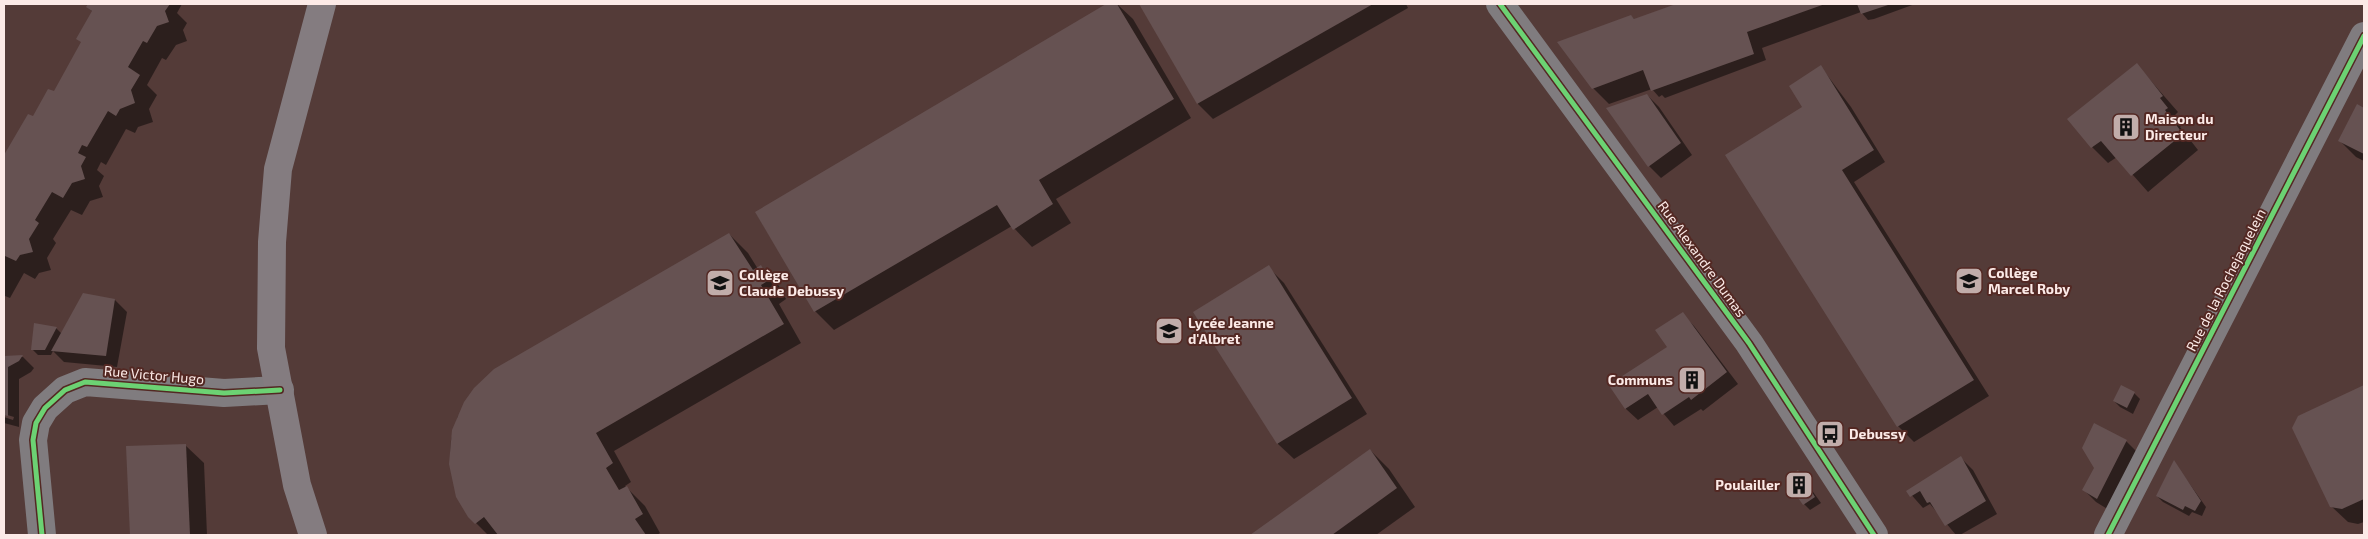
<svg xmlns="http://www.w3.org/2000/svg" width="2368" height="539" viewBox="0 0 2368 539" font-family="'Exo 2',sans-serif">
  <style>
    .shadow { fill: #0007 }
    .building { fill: #665252 }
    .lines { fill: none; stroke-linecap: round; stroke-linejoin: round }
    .street { stroke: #807c7f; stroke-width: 28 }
    .secondary { stroke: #847c80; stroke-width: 28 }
    .cycleway-casing { stroke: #532823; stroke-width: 8 }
    .cycleway { stroke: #6cd273; stroke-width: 5 }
    .labels { text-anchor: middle; stroke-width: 4; stroke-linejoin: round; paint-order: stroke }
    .poi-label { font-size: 14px; font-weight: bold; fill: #fceae7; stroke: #532823; text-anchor: start }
    .street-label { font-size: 14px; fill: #fceae7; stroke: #532823 }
  </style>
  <rect width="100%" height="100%" fill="#543b38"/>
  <g class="shadow">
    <path d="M89,4H182L177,13L187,23L183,30L187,41L176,45L166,60L162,58L147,85L157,95L149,109L153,122L138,127L135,133L126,129L106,165L101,162L97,170L104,176L99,186L103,197L90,201L82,215L71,210L53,239L56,243L47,258L51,270L39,273L35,279L24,273L10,298L5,296L4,299V158L28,115L34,118L54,93L82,43L93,12L87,7Z"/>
    <path d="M1108,4H1117L1133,19L1191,118L1056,199L1071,223L1032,247L1012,226L834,330L815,311L756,213Z"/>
    <path d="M1141,4H1406L1408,8L1213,119L1198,104Z"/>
    <path d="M1680,4H1915L1874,19L1868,20L1861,12L1762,48L1766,60L1665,98L1662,95L1659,97L1652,89L1609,104L1593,88L1631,16L1635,20Z"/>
    <path d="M2137,65L2178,112L2175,115L2183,124L2180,127L2198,150L2148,192L2117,157L2108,163L2092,147Z"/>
    <path d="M1821,67L1851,107L1885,162L1854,182L1989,396L1914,442L1898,426L1804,107Z"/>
    <path d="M1647,95L1659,107L1692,155L1661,178L1649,166Z"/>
    <path d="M2358,106L2364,109V161L2356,157L2340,141Z"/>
    <path d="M729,234L748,253L758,269L761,267L779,286L786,299L779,304L801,343L614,451L631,482L625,486L645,506L660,533L657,535H488L469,516L450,464L451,440L458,416Z"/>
    <path d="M1268,267L1284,283L1367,414L1294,459L1278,444L1195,313Z"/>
    <path d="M115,300L127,312L117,367L64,362L53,351L51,355H38L32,349L56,328L62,334Z"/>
    <path d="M1682,314L1694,326L1738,384L1703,411L1701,409L1674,426L1658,407L1638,420L1626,409L1612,387L1668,347Z"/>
    <path d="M4,357H23L34,368L31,372L19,379V427L4,423V417L13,420L14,417L4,414Z"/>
    <path d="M2364,386V522L2358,524L2348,522L2331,506L2298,417Z"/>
    <path d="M2134,393L2140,399L2133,414L2120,407L2114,401Z"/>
    <path d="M2126,441L2138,453L2109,510L2096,502L2084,490Z"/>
    <path d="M185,445L204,463L207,535H131L127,447Z"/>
    <path d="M1370,450L1389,469L1415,507L1376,535H1252Z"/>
    <path d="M1961,458L1973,470L1997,514L1960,535H1956L1930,504L1923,508L1908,491Z"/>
    <path d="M2174,462L2206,507L2202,516L2192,512L2189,516L2163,502L2157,496Z"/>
    <path d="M1798,471L1821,503L1810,510L1804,504Z"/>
  </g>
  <g class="building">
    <path d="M88,4H170L165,11L169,22L157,26L147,43L143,41L128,67L140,75L131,90L135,103L120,109L116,116L108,111L87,147L82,145L78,153L86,157L81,166L85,179L72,183L63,198L52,192L35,220L39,223L29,239L33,252L20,255L16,261L5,256L4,259V155L28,114L33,116L48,89L54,91L81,42L76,39L92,11L86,7Z"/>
    <path d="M1106,4H1117L1174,99L1039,180L1053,204L1013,230L997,205L814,312L755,212Z"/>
    <path d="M1139,4H1373L1197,104Z"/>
    <path d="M1676,4H1825L1747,32L1754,54L1651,91L1643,70L1592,89L1557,42L1631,15L1634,19Z"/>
    <path d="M1857,4H1891L1861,14Z"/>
    <path d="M2137,63L2163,96L2160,98L2168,108L2165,110L2183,134L2131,176L2101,141L2091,148L2067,119Z"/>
    <path d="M1821,65L1874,150L1842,170L1974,380L1897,427L1725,155L1802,107L1789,86Z"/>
    <path d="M1647,94L1681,143L1648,167L1606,108Z"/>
    <path d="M2357,104L2364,108V154L2338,141Z"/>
    <path d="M729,233L753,270L761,265L769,280L761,285L784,324L596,433L613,463L606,468L619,490L627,486L643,514L635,519L646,535H498L484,517L475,524L468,517L456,497L449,464L452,430L464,402L474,388L494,369Z"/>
    <path d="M1269,265L1352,398L1277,444L1193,312Z"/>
    <path d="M83,293L115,299L106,356L51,351Z"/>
    <path d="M1683,312L1727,372L1691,400L1689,397L1662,415L1648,394L1625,409L1610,387L1614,384L1613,382L1667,347L1655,330Z"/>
    <path d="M34,323L57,327L45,350H31Z"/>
    <path d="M23,355L19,361L8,367V416L4,415V356Z"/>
    <path d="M2121,385L2135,392L2127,408L2113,401Z"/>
    <path d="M2364,385V499L2342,509L2330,507L2292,428L2298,416Z"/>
    <path d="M2094,423L2127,440L2097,499L2082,490L2094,468L2082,448Z"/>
    <path d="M186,444L190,535H130L126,446Z"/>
    <path d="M1370,449L1397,488L1332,535H1250Z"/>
    <path d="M1961,456L1986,501L1945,526L1930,502L1927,503L1920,491L1910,497L1906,491Z"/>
    <path d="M2174,460L2201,501L2195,511L2185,506L2183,510L2156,496Z"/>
    <path d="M1798,470L1815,497L1803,505L1785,479Z"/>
  </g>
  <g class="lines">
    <g class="street">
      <path d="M1500,4L1749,343L1874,535"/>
      <path d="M42,535L33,440L36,423L45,408L65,390L85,382L224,393L280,390"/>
      <path d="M2108,535L2364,36"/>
    </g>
    <path class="secondary" d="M313,535L297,485L271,348L272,242L278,169L322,4"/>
    <defs>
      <g id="cycleway">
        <path d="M1500,4L1749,343L1874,535"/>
        <path d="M42,535L33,440L36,423L45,408L65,390L85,382L224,393L280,390"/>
        <path d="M2108,535L2364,36"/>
      </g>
    </defs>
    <use href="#cycleway" class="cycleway-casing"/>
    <use href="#cycleway" class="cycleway"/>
  </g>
  <defs>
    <symbol id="building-square" viewBox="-11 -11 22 22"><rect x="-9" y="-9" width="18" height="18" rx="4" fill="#c1adaa" stroke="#532823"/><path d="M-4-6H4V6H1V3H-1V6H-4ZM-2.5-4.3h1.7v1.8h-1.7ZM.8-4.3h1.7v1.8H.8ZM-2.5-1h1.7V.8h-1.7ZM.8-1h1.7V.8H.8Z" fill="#111"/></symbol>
    <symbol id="school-square" viewBox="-11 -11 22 22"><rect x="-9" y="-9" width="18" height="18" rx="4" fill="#c1adaa" stroke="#532823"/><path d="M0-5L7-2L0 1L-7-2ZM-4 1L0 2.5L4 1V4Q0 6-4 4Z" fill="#111"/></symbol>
    <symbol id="bus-square" viewBox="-11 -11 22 22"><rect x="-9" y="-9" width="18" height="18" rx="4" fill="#c1adaa" stroke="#532823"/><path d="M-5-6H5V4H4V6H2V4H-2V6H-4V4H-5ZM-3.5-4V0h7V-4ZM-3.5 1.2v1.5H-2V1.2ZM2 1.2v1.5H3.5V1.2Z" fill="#111"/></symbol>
  </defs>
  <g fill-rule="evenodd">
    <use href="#building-square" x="2110" y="111" width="32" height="32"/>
    <use href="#school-square" x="1953" y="265" width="32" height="32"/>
    <use href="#school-square" x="704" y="267" width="32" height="32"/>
    <use href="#school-square" x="1153" y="315" width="32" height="32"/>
    <use href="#building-square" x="1676" y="364" width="32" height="32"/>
    <use href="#bus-square" x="1814" y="418" width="32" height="32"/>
    <use href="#building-square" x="1783" y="469" width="32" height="32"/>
  </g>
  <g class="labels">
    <g class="poi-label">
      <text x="2145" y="124">Maison du<tspan x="2145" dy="16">Directeur</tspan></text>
      <text x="1988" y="278">Collège<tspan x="1988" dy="16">Marcel Roby</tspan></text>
      <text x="739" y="280">Collège<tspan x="739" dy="16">Claude Debussy</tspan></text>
      <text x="1188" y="328">Lycée Jeanne<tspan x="1188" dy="16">d'Albret</tspan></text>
      <text x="1673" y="385" text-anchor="end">Communs</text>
      <text x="1849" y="439">Debussy</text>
      <text x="1780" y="490" text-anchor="end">Poulailler</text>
    </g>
    <g class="street-label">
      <text transform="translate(1702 259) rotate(54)" y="5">Rue Alexandre Dumas</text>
      <text transform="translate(2226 280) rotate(-63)" y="5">Rue de la Rochejaquelein</text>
      <text transform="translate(154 375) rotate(5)" y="5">Rue Victor Hugo</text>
    </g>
  </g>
  <rect width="2368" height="539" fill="none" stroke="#fceae7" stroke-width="10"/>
</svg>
